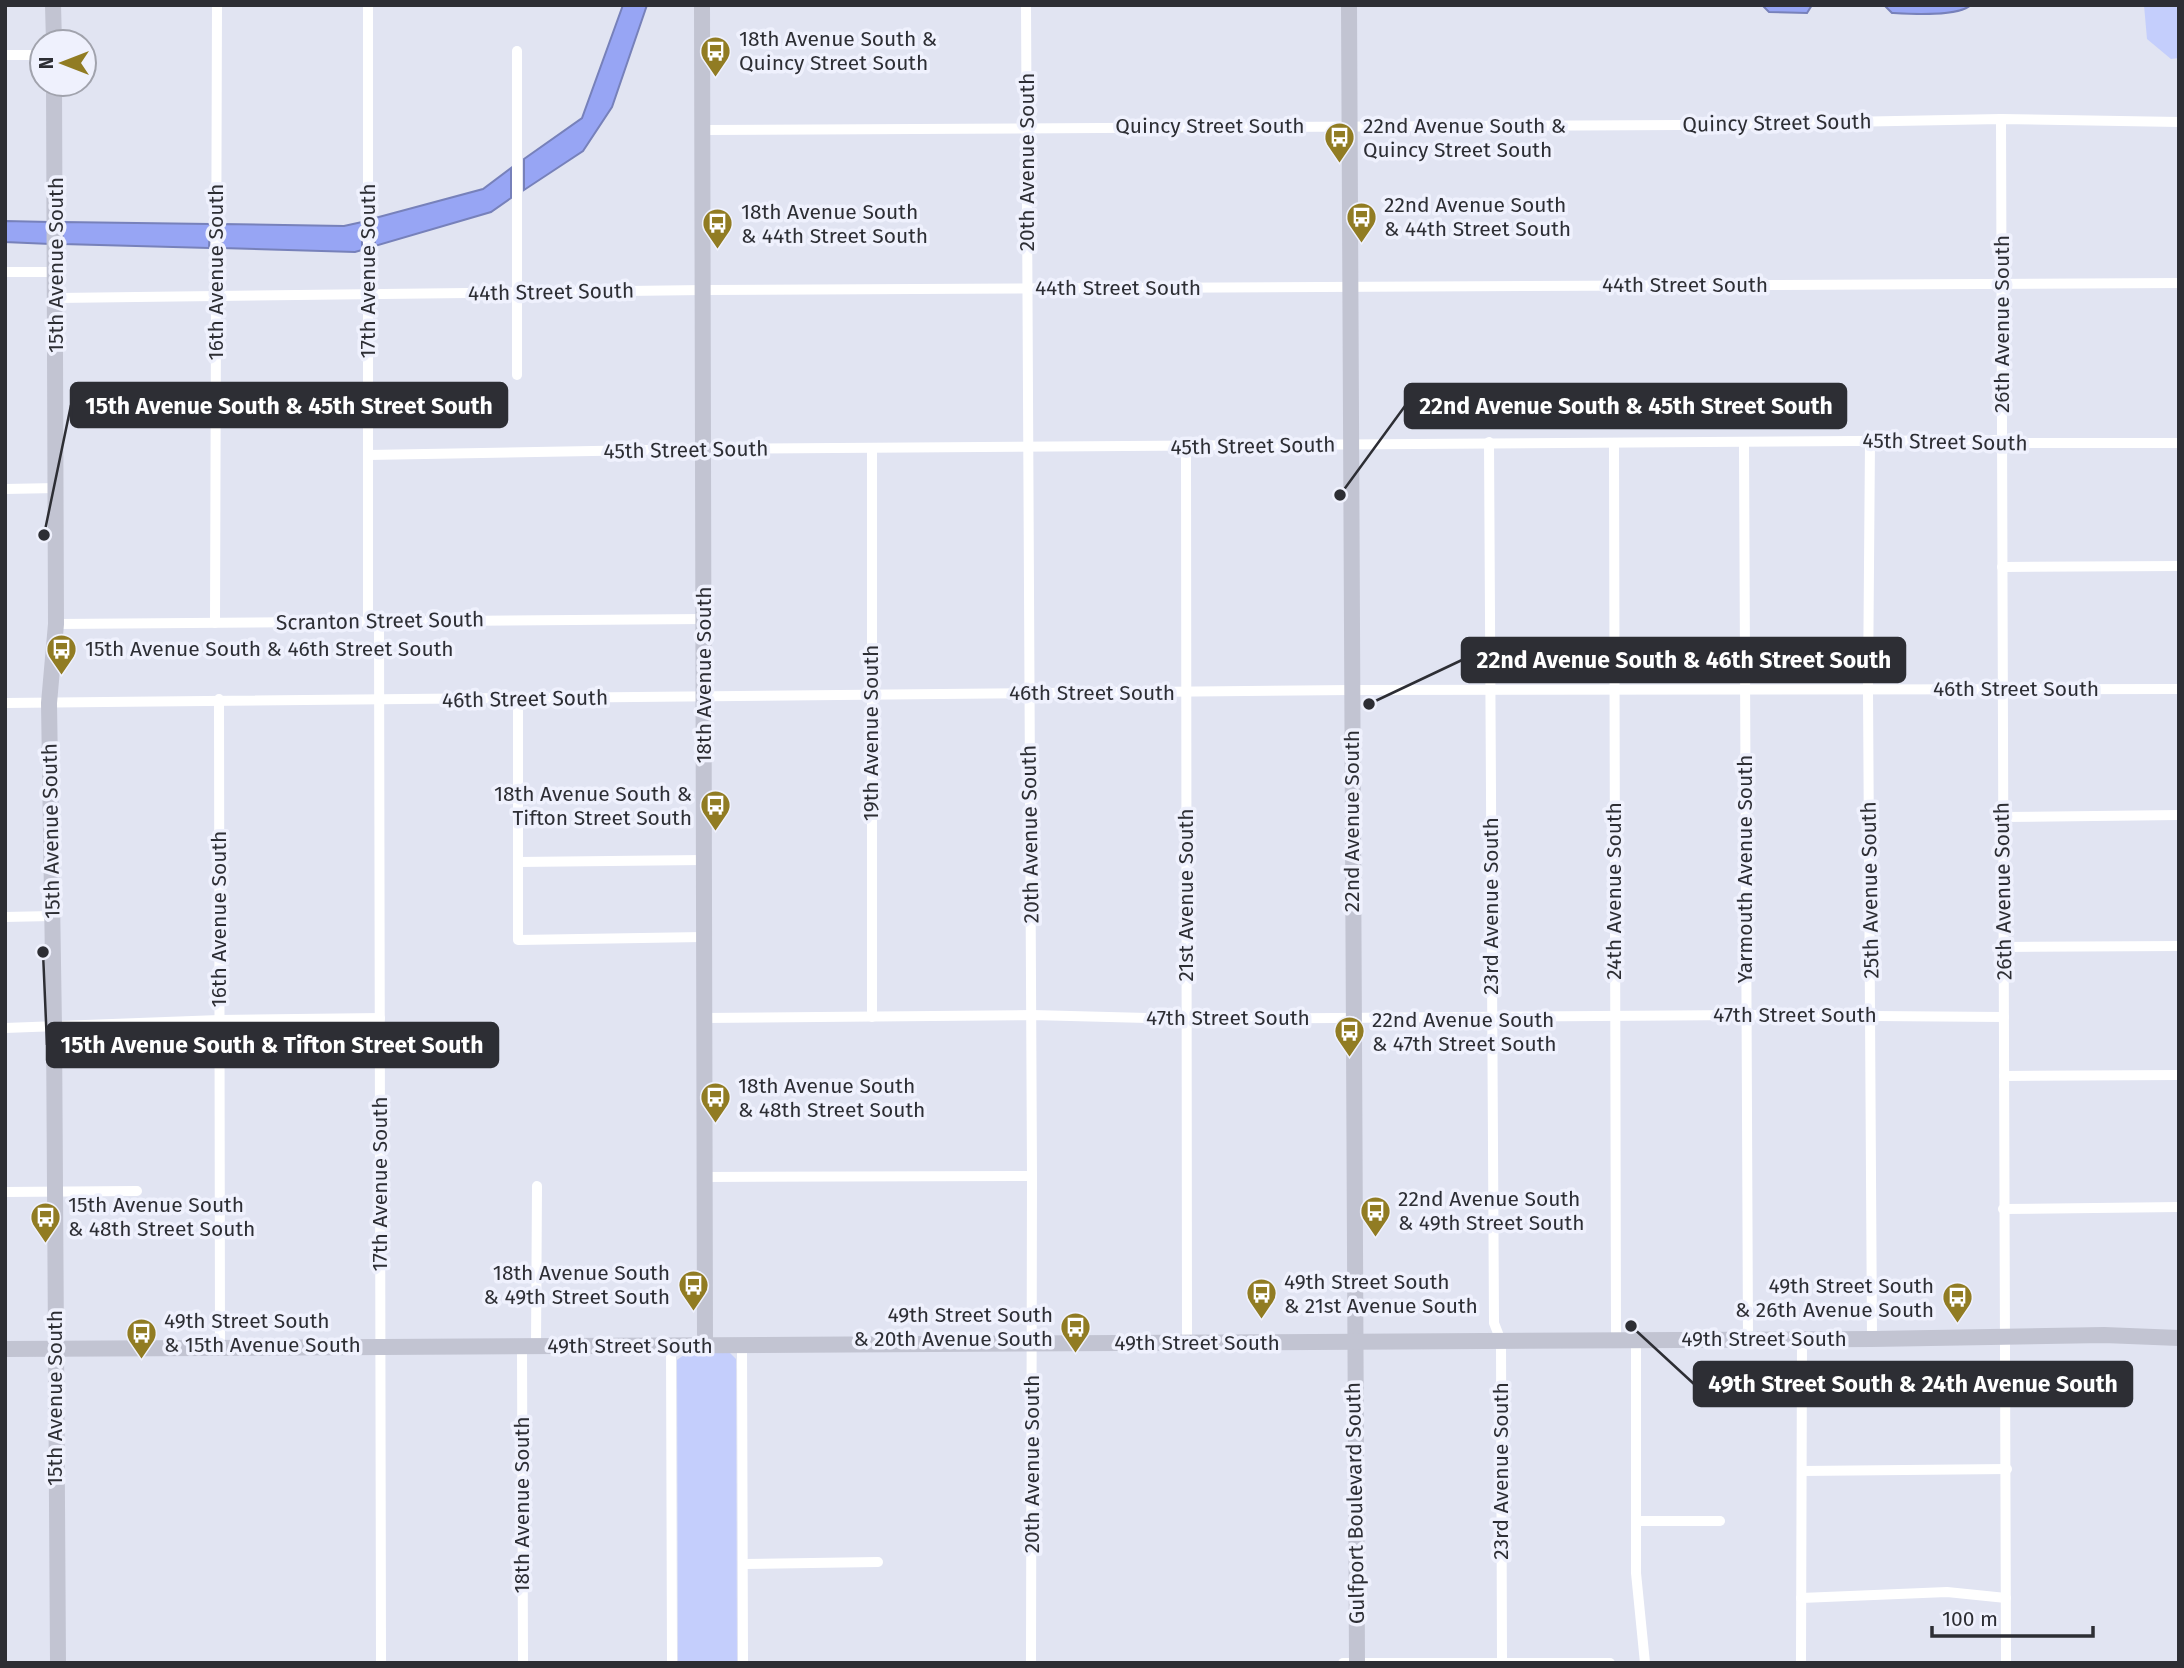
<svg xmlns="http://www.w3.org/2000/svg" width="2184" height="1668" viewBox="0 0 2184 1668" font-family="'Fira Sans',sans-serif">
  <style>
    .green { fill: #c4cefc }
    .water { fill: #97a5f4; stroke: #7781ba; stroke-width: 2 }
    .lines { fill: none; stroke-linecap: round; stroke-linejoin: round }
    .street { stroke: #fff; stroke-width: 10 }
    .secondary { stroke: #c2c4d2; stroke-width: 16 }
    .labels { text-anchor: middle; stroke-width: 7; stroke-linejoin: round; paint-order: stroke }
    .poi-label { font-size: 21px; fill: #2d2e34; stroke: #eff1fd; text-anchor: start }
    .street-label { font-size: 21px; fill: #2d2e34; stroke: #eff1fd }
    .leader { fill: none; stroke: #2d2e34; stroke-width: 2.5 }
    .callout-dot { fill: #2d2e34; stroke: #eff1fd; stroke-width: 2.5 }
    .callout { fill: #2d2e34; stroke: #2d2e34; stroke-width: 2.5 }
    .callout-label { font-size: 23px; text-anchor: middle; font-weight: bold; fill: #fff }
  </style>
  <rect width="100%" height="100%" fill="#e1e4f2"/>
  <g class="green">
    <path d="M2144,5H2179V58L2171,59L2147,39Z"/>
    <path d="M688,1352H729L736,1359L737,1663H678L677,1360Z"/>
  </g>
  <g class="water">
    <path d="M623,5H647L612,107L583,151L524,190V159L582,118Z"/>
    <path d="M1762,5H1812L1807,13L1769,12Z"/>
    <path d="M1884,5H1971C1958,17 1910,14 1892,13Z"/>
    <path d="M511,168V198L491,212L375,246V218L483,189Z"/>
    <path d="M5,221L50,222V244L5,242Z"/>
    <path d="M62,222L210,224L209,248L63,244Z"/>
    <path d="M362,222V250L355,252L222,248V224L344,226Z"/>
  </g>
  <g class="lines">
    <g class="street">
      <path d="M1026,5L1032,1176L1031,1663"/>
      <path d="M5,55H42"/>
      <path d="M2001,119L2006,1663"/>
      <path d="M703,130L1679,125L2001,119L2179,122"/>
      <path d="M5,272H56"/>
      <path d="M57,298L704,290L2179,283"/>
      <path d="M517,375V51"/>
      <path d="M1870,441L1868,690L1872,1339"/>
      <path d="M1489,442L1494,1323L1501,1341L1502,1662"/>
      <path d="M1744,442L1748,1339"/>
      <path d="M1614,444L1616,1339"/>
      <path d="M1186,446L1187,1343"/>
      <path d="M872,449V1017"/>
      <path d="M368,455L705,449L2002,440L2012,443H2179"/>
      <path d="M5,489L57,488"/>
      <path d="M2002,567L2179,566"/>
      <path d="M368,621V5"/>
      <path d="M379,621L381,1663"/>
      <path d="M215,623L217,5"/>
      <path d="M56,624L704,619"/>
      <path d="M219,699L220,1348"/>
      <path d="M518,700V940L703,937"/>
      <path d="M5,703L1351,690L2179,689"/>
      <path d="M2002,817L2179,815"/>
      <path d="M518,862L703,860"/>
      <path d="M5,917L52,916"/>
      <path d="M2005,947L2179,946"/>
      <path d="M704,1018L1032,1015L1186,1019L1745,1015L2004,1017"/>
      <path d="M5,1028L219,1020L380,1018"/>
      <path d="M2004,1076L2179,1075"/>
      <path d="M705,1177L1032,1176"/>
      <path d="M5,1192L137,1191"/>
      <path d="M2003,1209L2179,1207"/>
      <path d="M1636,1339V1573L1645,1663"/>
      <path d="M671,1346L672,1663"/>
      <path d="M742,1346L743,1663"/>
      <path d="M522,1347L523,1663"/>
      <path d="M536,1347L537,1186"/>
      <path d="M1802,1471L2007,1469"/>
      <path d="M1636,1521H1720"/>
      <path d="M743,1564L878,1562"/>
      <path d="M1801,1598L1947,1592L2006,1598"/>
      <path d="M1343,1663H1610"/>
      <path d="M1801,1663L1802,1339"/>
    </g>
    <g class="secondary">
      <path d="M53,5L54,42"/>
      <path d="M702,5L705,1346"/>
      <path d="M1349,5L1357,1663"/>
      <path d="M54,84L56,624L49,703L54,1027L58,1663"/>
      <path d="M5,1349L1872,1339L2104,1335L2179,1338"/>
    </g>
  </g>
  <defs>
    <symbol id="bus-pin" viewBox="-11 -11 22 30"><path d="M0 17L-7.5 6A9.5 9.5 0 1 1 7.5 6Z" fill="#917c23" stroke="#eff1fd"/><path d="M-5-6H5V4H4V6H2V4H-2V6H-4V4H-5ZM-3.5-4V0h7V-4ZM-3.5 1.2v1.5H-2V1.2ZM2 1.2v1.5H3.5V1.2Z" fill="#fff"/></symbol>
  </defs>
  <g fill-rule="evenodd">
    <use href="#bus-pin" x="698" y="34" width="35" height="47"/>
    <use href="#bus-pin" x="1322" y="120" width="35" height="47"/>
    <use href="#bus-pin" x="1344" y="200" width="35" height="47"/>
    <use href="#bus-pin" x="700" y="206" width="35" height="47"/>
    <use href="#bus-pin" x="44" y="632" width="35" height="47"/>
    <use href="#bus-pin" x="698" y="788" width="35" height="47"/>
    <use href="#bus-pin" x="1332" y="1014" width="35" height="47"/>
    <use href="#bus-pin" x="698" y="1080" width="35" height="47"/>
    <use href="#bus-pin" x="1358" y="1194" width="35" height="47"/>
    <use href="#bus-pin" x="28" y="1200" width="35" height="47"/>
    <use href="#bus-pin" x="676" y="1268" width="35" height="47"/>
    <use href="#bus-pin" x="1244" y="1276" width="35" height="47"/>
    <use href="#bus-pin" x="1940" y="1280" width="35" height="47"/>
    <use href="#bus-pin" x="1058" y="1310" width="35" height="47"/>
    <use href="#bus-pin" x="124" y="1316" width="35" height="47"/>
  </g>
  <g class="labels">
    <g class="poi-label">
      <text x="739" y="46">18th Avenue South &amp;<tspan x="739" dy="24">Quincy Street South</tspan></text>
      <text x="1363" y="133">22nd Avenue South &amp;<tspan x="1363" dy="24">Quincy Street South</tspan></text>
      <text x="1384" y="212">22nd Avenue South<tspan x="1384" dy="24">&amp; 44th Street South</tspan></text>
      <text x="741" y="219">18th Avenue South<tspan x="741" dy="24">&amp; 44th Street South</tspan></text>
      <text x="85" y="656">15th Avenue South &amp; 46th Street South</text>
      <text x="692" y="801" text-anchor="end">18th Avenue South &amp;<tspan x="692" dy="24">Tifton Street South</tspan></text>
      <text x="1372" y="1027">22nd Avenue South<tspan x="1372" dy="24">&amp; 47th Street South</tspan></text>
      <text x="738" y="1093">18th Avenue South<tspan x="738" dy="24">&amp; 48th Street South</tspan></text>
      <text x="1398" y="1206">22nd Avenue South<tspan x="1398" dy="24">&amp; 49th Street South</tspan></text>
      <text x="68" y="1212">15th Avenue South<tspan x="68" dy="24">&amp; 48th Street South</tspan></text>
      <text x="670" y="1280" text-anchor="end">18th Avenue South<tspan x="670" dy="24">&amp; 49th Street South</tspan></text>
      <text x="1284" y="1289">49th Street South<tspan x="1284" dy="24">&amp; 21st Avenue South</tspan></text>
      <text x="1934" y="1293" text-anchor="end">49th Street South<tspan x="1934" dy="24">&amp; 26th Avenue South</tspan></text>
      <text x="1053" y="1322" text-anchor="end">49th Street South<tspan x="1053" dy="24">&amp; 20th Avenue South</tspan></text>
      <text x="164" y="1328">49th Street South<tspan x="164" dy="24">&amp; 15th Avenue South</tspan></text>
    </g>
    <g class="street-label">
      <text transform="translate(1777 123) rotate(-1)" y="7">Quincy Street South</text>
      <text x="1210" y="133">Quincy Street South</text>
      <text transform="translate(1027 162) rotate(-90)" y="7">20th Avenue South</text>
      <text transform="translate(56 265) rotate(-90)" y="7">15th Avenue South</text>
      <text transform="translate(368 271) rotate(-90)" y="7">17th Avenue South</text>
      <text transform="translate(216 272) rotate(-90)" y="7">16th Avenue South</text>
      <text x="1685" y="292">44th Street South</text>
      <text x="1118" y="295">44th Street South</text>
      <text transform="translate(551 292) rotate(-1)" y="7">44th Street South</text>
      <text transform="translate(2002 324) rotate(-90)" y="7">26th Avenue South</text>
      <text transform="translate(1945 442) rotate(1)" y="7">45th Street South</text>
      <text transform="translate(1253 446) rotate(-1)" y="7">45th Street South</text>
      <text transform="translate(686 450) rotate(-1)" y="7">45th Street South</text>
      <text transform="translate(380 621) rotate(-1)" y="7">Scranton Street South</text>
      <text transform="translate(704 675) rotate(-90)" y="7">18th Avenue South</text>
      <text x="2016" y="696">46th Street South</text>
      <text x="1092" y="700">46th Street South</text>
      <text transform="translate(525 699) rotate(-1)" y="7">46th Street South</text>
      <text transform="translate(871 733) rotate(-90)" y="7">19th Avenue South</text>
      <text transform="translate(1352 821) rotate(-90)" y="7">22nd Avenue South</text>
      <text transform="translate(51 831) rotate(-91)" y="7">15th Avenue South</text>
      <text transform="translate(1030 834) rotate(-91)" y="7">20th Avenue South</text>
      <text transform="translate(1745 869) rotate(-90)" y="7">Yarmouth Avenue South</text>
      <text transform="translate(1870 890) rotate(-91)" y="7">25th Avenue South</text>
      <text transform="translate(1614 891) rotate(-90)" y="7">24th Avenue South</text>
      <text transform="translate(2003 891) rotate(-91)" y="7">26th Avenue South</text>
      <text transform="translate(1186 895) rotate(-90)" y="7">21st Avenue South</text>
      <text transform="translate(1491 906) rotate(-90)" y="7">23rd Avenue South</text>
      <text transform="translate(219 919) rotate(-90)" y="7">16th Avenue South</text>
      <text x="1795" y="1022">47th Street South</text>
      <text x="1228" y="1025">47th Street South</text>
      <text transform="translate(380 1184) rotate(-90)" y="7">17th Avenue South</text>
      <text x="1764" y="1346">49th Street South</text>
      <text x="1197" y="1350">49th Street South</text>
      <text x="630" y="1353">49th Street South</text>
      <text transform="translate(55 1398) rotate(-90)" y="7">15th Avenue South</text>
      <text transform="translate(1032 1464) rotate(-90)" y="7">20th Avenue South</text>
      <text transform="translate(1501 1471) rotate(-90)" y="7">23rd Avenue South</text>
      <text transform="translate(1355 1503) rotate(-91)" y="7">Gulfport Boulevard South</text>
      <text transform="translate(522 1505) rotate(-90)" y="7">18th Avenue South</text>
    </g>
  </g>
  <path class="leader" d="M44 535L71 405M1340 495L1405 406M1369 704L1462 660M43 952L47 1045M1631 1326L1694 1384"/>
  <g class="callout-dot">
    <circle cx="44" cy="535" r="7"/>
    <circle cx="1340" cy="495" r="7"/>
    <circle cx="1369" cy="704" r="7"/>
    <circle cx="43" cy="952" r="7"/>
    <circle cx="1631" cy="1326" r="7"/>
  </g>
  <g class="callout">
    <rect x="71" y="383" width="436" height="44" rx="7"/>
    <rect x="1405" y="384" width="441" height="44" rx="7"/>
    <rect x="1462" y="638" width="443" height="44" rx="7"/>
    <rect x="47" y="1023" width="451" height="44" rx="7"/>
    <rect x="1694" y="1362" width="438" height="44" rx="7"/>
  </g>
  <g class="callout-label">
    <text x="289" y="414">15th Avenue South &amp; 45th Street South</text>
    <text x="1626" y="414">22nd Avenue South &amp; 45th Street South</text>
    <text x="1684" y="668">22nd Avenue South &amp; 46th Street South</text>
    <text x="272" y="1053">15th Avenue South &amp; Tifton Street South</text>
    <text x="1913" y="1392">49th Street South &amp; 24th Avenue South</text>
  </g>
  <rect width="2184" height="1668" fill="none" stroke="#2d2e34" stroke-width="14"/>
  <g transform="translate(63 63) rotate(270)"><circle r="33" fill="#eff1fd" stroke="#a1a3ad" stroke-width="2"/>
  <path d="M0-5L12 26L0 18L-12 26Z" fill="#917c23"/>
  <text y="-10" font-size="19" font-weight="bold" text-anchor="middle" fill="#2d2e34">N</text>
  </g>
  <path d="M1932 1626v10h161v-10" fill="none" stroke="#2d2e34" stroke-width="3.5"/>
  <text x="1942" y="1626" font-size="21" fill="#2d2e34" stroke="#eff1fd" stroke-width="5" paint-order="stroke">100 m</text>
</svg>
